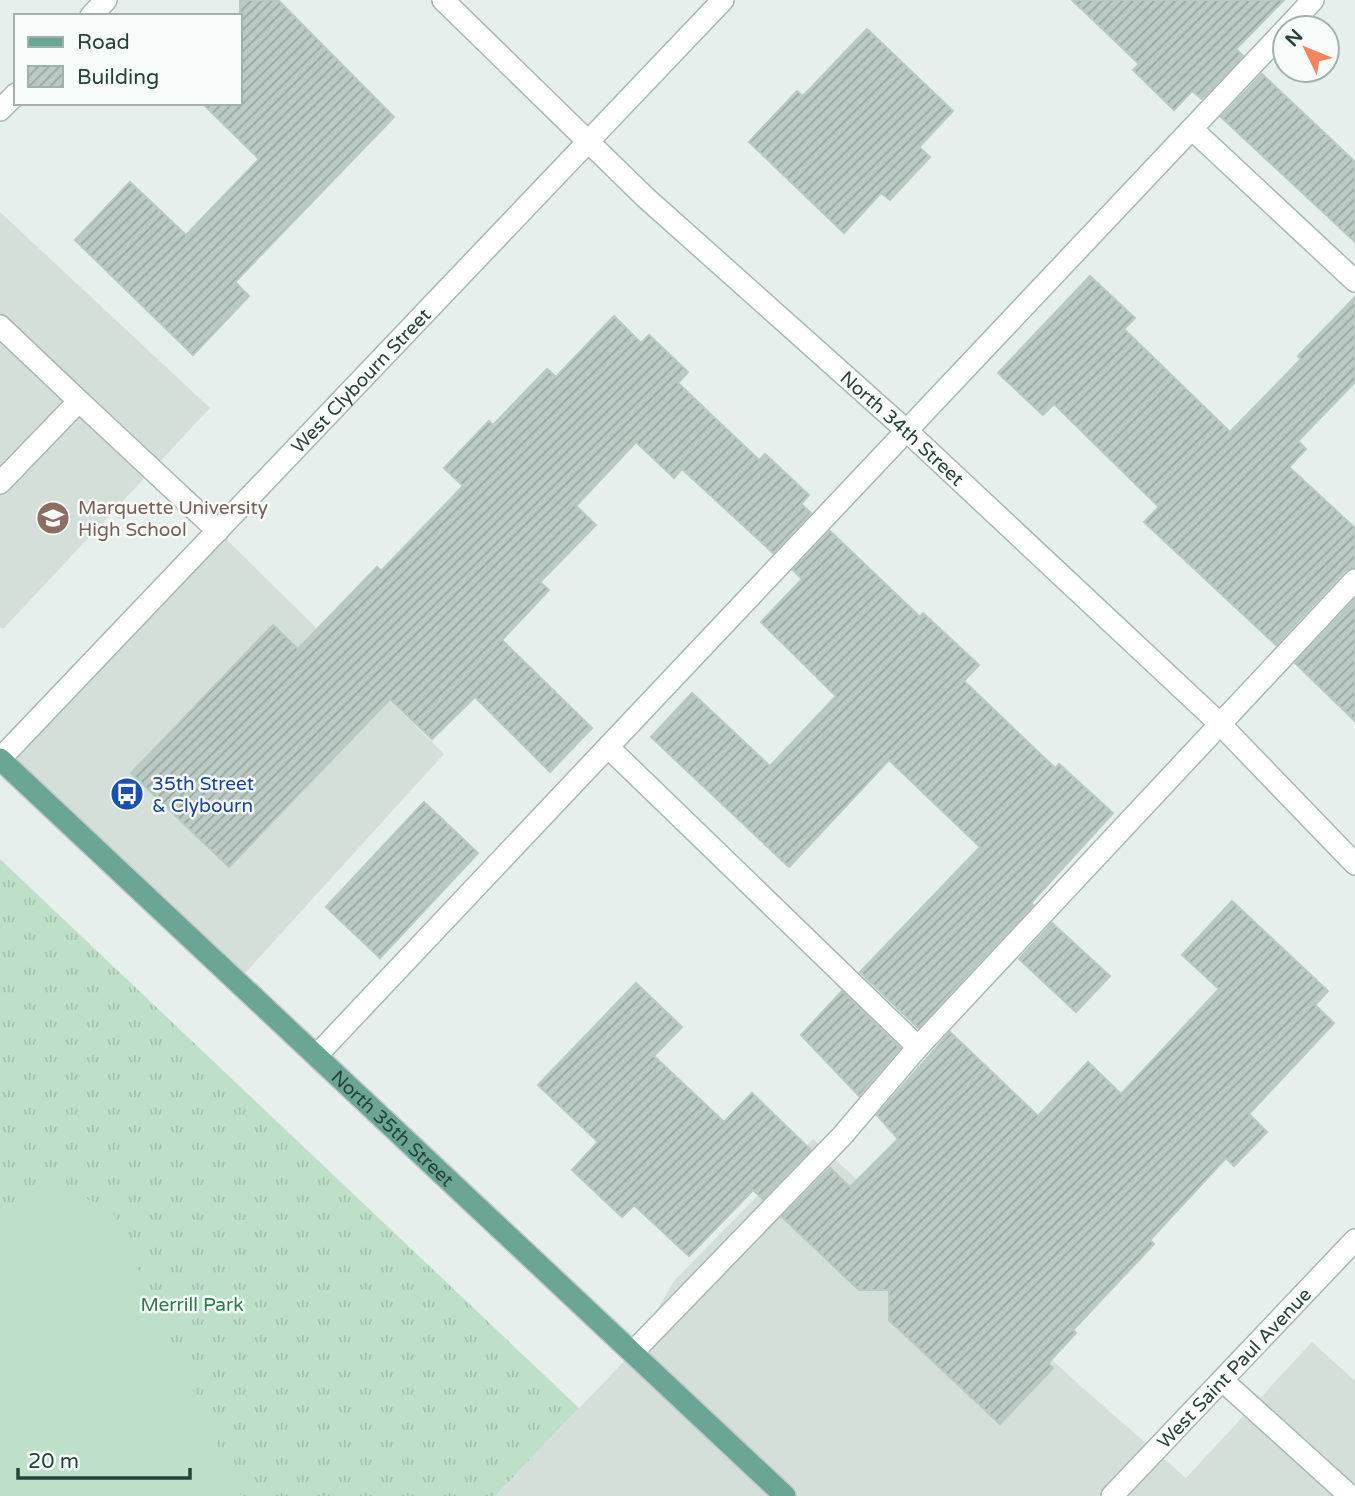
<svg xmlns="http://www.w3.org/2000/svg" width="1355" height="1496" viewBox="0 0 1355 1496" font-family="'Varela Round',sans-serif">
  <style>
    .built { fill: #d4dfda }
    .grass { fill: url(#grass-tufts) }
    .pitch { fill: #bfe0c8 }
    .building { fill: url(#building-hatch); stroke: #b8c9c2; stroke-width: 2 }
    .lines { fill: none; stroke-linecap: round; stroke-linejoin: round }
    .minor-casing { stroke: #a8b8b2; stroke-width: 24 }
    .major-casing { stroke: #c2cac8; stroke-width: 24 }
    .minor { stroke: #fff; stroke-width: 21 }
    .major { stroke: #6aa596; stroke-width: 21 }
    .labels { text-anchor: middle; stroke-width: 5; stroke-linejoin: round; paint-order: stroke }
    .street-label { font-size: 19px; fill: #24423a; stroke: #f7fbf9 }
    .education-label { font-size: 19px; fill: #785e54; stroke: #f7fbf9; text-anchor: start }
    .transit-label { font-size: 19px; fill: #164399; stroke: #f7fbf9; text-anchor: start }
    .park-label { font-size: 19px; fill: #2d7a4b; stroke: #f7fbf9 }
  </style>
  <defs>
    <pattern id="grass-tufts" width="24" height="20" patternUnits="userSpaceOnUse" patternTransform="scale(1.75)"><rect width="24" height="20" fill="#bfe0c8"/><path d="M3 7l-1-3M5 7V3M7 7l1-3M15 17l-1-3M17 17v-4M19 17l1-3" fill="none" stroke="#a4c1ad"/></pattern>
    <pattern id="building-hatch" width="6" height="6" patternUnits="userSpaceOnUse" patternTransform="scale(1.75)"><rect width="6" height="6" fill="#bbcac4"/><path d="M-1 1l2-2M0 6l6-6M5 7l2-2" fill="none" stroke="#98a6a0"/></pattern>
  </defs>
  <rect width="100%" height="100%" fill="#e6efeb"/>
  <g class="built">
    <path d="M0,212L210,408L4,628H0Z"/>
    <path d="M218,531L444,754L238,981L0,759Z"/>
    <path d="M813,1139L1077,1383L1186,1478L1312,1342L1355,1381V1496H495L633,1352L673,1282Z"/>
  </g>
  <path class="grass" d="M0,859L579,1408L495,1496H0Z"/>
  <path class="pitch" d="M58,1188L111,1209L241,1496H0V1216Z"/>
  <g class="building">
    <path d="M240,0H278L394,117L235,282L249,296L193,355L75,240L130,182L186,235L259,159L202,103H240Z"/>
    <path d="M1072,0H1284L1236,49L1243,56L1202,99L1192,91L1174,110L1133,70L1139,64Z"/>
    <path d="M867,29L953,111L919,147L930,157L890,200L881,193L844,233L749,142L797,91L803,96Z"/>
    <path d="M1262,74L1355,162V242L1221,117Z"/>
    <path d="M1090,276L1135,318L1124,329L1230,432L1301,359L1298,356L1355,297V382L1298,441L1306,449L1289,467L1355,528V567L1345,571L1276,645L1144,522L1159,507L1054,404L1043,415L998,373Z"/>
    <path d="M614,316L641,343L649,335L688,372L678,383L759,460L765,454L809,495L801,504L811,513L773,553L682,469L674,478L636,442L576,506L596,525L540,582L549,590L502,640L592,728L550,772L475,697L432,739L390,699L229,867L131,773L273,625L298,649L377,567L381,571L463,486L444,468L489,421L493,425L547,369L556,377Z"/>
    <path d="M830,531L920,617L923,613L979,665L964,681L1055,768L1059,764L1113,813L1031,903L1033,905L918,1028L860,972L980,847L889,760L789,867L651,737L692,693L770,766L836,696L761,622L802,579L793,570Z"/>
    <path d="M1355,599V721L1295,663Z"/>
    <path d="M424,802L478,853L380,958L326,907Z"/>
    <path d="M1232,901L1328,991L1315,1005L1334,1023L1249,1114L1267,1132L1234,1166L1226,1158L1150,1240L1154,1244L1073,1330L1076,1333L1048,1363L1053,1368L1000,1424L889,1320V1290H859L782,1217L830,1168L850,1187L898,1139L877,1115L950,1032L1038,1116L1088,1062L1121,1094L1219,989L1182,955Z"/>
    <path d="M1052,923L1110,976L1076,1012L1019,959Z"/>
    <path d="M636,983L682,1027L654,1056L724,1122L752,1093L811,1150L763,1199L753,1190L689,1256L634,1205L622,1217L572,1170L598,1142L538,1085Z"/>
    <path d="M842,991L900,1048L859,1096L801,1035Z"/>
  </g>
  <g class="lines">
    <defs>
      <g id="minor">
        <path id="s1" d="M443,0L645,197L907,431L1220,724L1355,864"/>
        <path d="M91,16L106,0"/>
        <path d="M1287,28L1313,0"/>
        <path d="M0,110L16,94"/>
        <path d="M1192,129L1355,281"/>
        <path d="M0,326L79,401L0,483"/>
        <path d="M79,401L218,531"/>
        <path d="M608,747L918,1047"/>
        <path id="s2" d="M0,759L723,0"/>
        <path d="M317,1055L1285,30"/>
        <path d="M633,1352L842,1136L918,1047L1355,580"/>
        <path d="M1222,1380L1350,1496"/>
        <path id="s3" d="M1112,1496L1355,1240"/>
      </g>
      <g id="major">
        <path id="s4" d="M0,759L785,1496"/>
      </g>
    </defs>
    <use href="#minor" class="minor-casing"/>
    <use href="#major" class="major-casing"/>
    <use href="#minor" class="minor"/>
    <use href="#major" class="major"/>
  </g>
  <defs>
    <symbol id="school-disc" viewBox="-11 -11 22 22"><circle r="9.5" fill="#8d6e63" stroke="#f7fbf9"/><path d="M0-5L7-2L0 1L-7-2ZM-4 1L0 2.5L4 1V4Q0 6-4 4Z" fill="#fff"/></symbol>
    <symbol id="bus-disc" viewBox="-11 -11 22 22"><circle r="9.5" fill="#1a4fb4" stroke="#f7fbf9"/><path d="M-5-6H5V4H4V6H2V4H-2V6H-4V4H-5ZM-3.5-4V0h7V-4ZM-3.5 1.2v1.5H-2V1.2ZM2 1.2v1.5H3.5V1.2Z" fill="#fff"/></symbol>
  </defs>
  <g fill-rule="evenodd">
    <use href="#school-disc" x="34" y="499" width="38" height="38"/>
    <use href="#bus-disc" x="108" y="775" width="38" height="38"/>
  </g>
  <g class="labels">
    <g class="street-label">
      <text dy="7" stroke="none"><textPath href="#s2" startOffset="523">West Clybourn Street</textPath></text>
      <text dy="7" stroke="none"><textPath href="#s1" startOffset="628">North 34th Street</textPath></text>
      <text dy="7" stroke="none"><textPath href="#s4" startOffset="539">North 35th Street</textPath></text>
      <text dy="7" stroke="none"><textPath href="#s3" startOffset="177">West Saint Paul Avenue</textPath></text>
    </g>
    <g class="education-label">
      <text x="78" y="514">Marquette University<tspan x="78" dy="22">High School</tspan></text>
    </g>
    <g class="transit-label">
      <text x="152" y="790">35th Street<tspan x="152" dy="22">&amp; Clybourn</tspan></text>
    </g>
    <g class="park-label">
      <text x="192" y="1311">Merrill Park</text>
    </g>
  </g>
  <rect x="14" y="14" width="228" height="91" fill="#f7fbf9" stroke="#a3b1ad" stroke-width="2"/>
  <rect x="28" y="37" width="35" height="10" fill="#6aa596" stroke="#a3b1ad" stroke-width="2"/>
  <text x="77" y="49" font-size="21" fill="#24423a">Road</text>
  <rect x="28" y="66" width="35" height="21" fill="url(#building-hatch)" stroke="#a3b1ad" stroke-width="2"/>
  <text x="77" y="84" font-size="21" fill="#24423a">Building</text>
  <g transform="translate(1306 49) rotate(313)"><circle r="33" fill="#f7fbf9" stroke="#a3b1ad" stroke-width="2"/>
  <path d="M0-5L12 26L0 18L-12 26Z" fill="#f4845f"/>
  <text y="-10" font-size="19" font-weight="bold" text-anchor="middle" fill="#24423a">N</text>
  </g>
  <path d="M18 1468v10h172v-10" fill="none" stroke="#24423a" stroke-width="3.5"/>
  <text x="28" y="1468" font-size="21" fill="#24423a" stroke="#f7fbf9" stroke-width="5" paint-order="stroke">20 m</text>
</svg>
